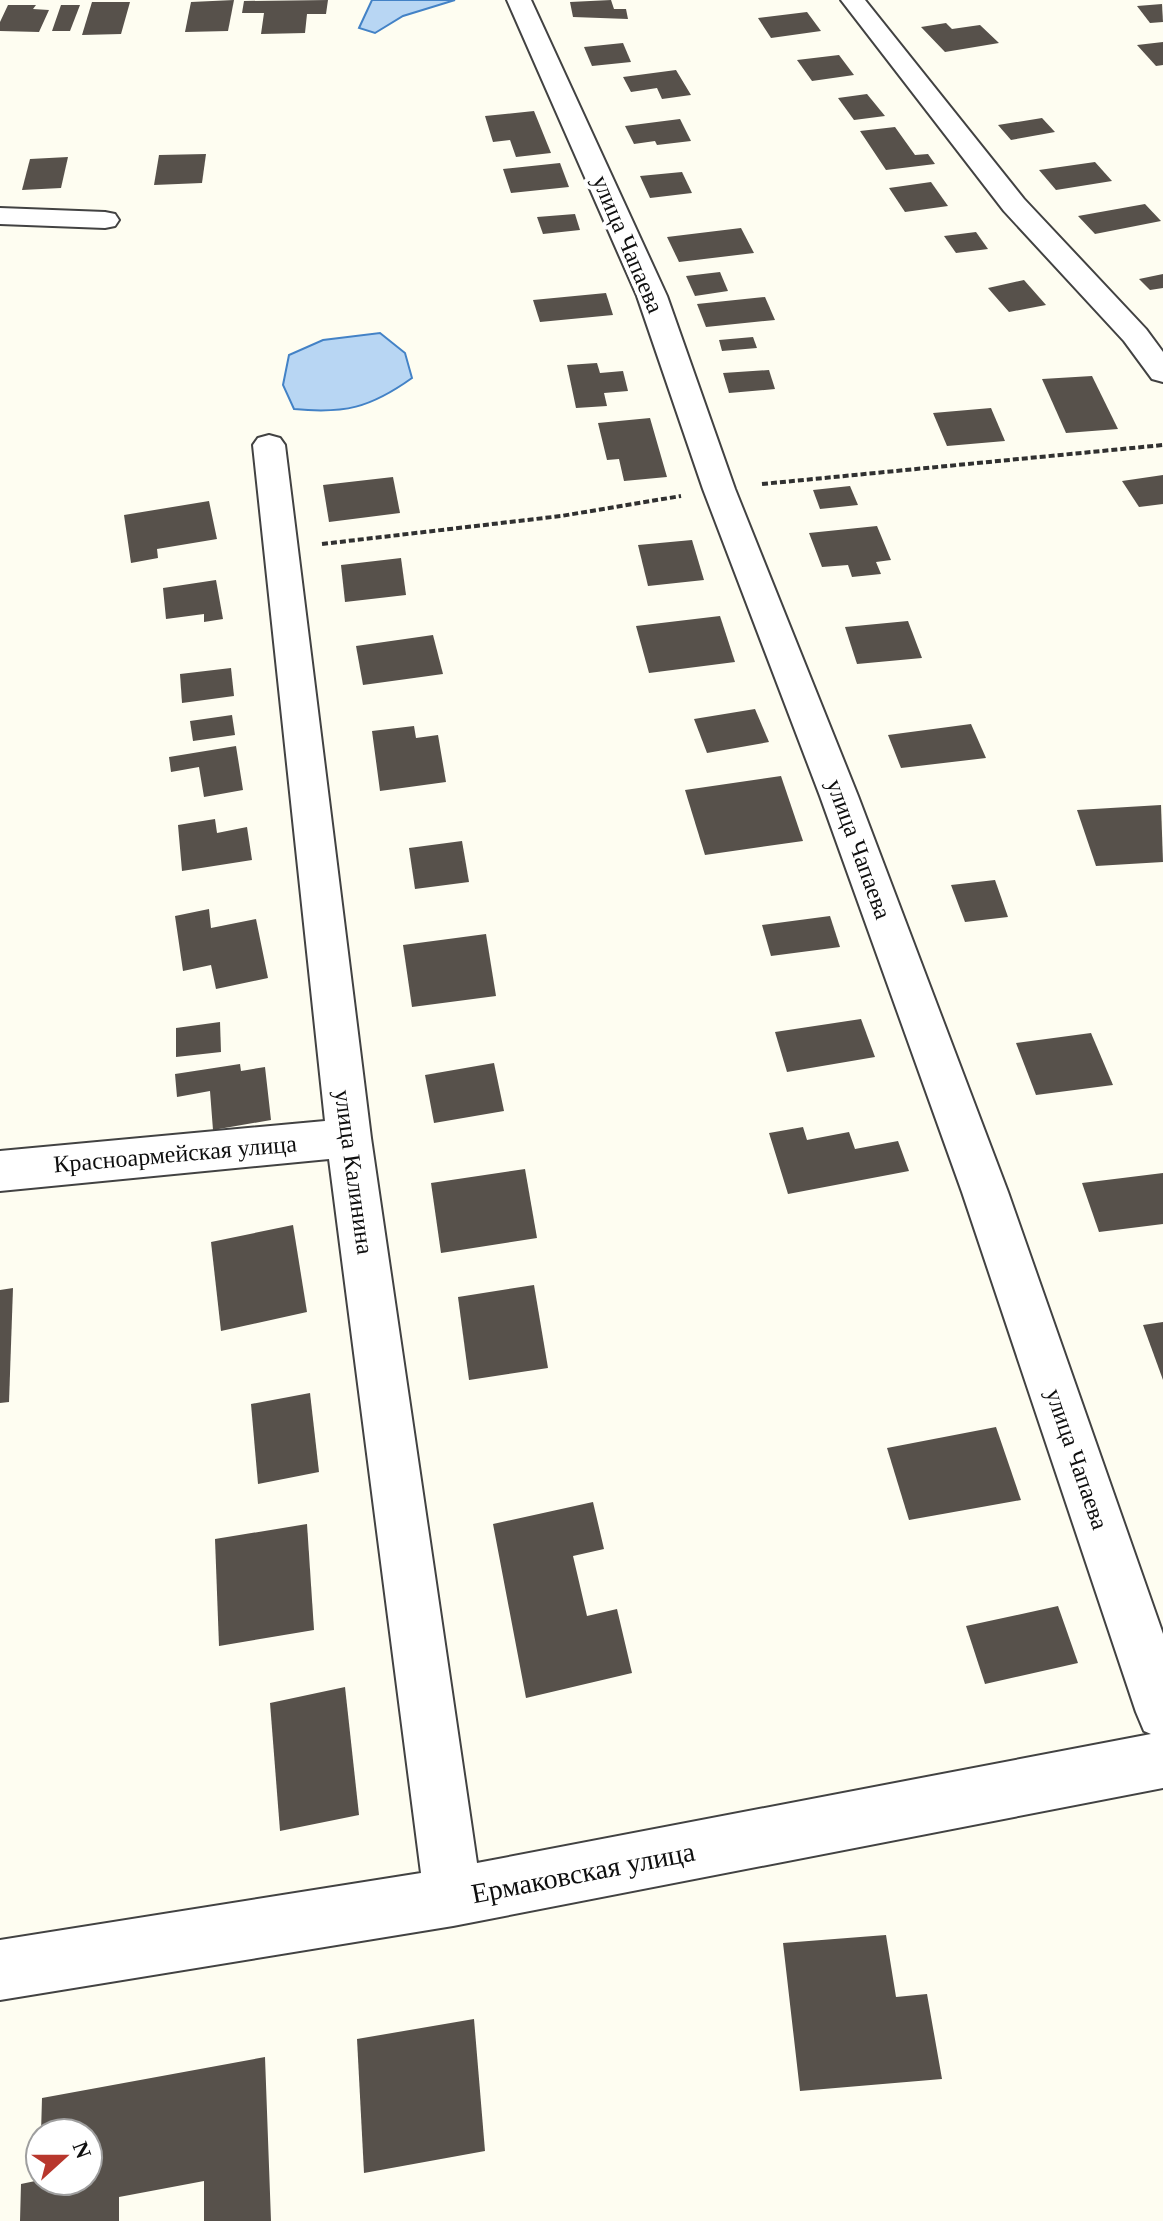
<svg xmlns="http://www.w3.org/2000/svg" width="1163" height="2221" viewBox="0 0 1163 2221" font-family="Georgia,serif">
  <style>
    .water { fill: #b8d6f3; stroke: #4382c6; stroke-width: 2 }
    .building { fill: #57514b }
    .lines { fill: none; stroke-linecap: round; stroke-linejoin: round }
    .minor-casing { stroke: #424242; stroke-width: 4 }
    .path { stroke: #313131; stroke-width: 4; stroke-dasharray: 6 3; stroke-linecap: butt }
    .minor { fill: #fff; fill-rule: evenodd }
    .labels { text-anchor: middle; stroke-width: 8; stroke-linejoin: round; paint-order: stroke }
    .street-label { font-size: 24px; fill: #0f0f0f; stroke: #fff }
    .near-street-label { font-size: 28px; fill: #0f0f0f; stroke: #fff }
  </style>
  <rect width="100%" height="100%" fill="#fefdf1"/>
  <g class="water">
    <path d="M372,0H455L403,16L375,33L359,28Z"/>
    <path d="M380,333L405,353L412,378C370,408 344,414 294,409L283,385L289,355L323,340Z"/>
  </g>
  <g class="building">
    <path d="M234,0L228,31L185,32L191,2Z"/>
    <path d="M328,0L326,14H307L305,33L261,34L264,13H242L244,1Z"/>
    <path d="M611,0L614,9H626L628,19L573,17L570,2Z"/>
    <path d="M92,2H130L121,34L82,35Z"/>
    <path d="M1162,4L1163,22L1150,23L1137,6Z"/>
    <path d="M8,5H36L33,9L49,10L39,32L0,31V22Z"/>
    <path d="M61,5H80L70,31H52Z"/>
    <path d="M807,12L821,31L771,38L758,18Z"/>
    <path d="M946,23L952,29L980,25L999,43L945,52L921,27Z"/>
    <path d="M1163,42V65L1156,66L1137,45Z"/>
    <path d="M623,43L631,62L592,66L584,47Z"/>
    <path d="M839,55L854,75L812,81L797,60Z"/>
    <path d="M676,70L691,95L662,99L657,88L631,92L623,77Z"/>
    <path d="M867,94L885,116L854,120L838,98Z"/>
    <path d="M534,111L551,153L516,157L510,140L493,142L485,116Z"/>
    <path d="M1042,118L1055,132L1011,140L998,125Z"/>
    <path d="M680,119L691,141L657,145L655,141L634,144L625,126Z"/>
    <path d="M895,127L915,155L928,154L935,164L886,170L860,131Z"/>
    <path d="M206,154L202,183L154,185L159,155Z"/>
    <path d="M68,157L61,188L22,190L30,159Z"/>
    <path d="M1095,162L1112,181L1056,190L1039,170Z"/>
    <path d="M560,163L569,187L511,193L503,169Z"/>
    <path d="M682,172L692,193L650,198L640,176Z"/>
    <path d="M931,182L948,206L905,212L889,188Z"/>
    <path d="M1145,204L1161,221L1095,234L1078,216Z"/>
    <path d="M575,214L580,230L543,234L537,217Z"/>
    <path d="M741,228L754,253L679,262L667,237Z"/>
    <path d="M976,232L988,249L956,253L944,236Z"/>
    <path d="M720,272L728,291L695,296L686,276Z"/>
    <path d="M1163,274V288L1150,290L1139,279Z"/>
    <path d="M1024,280L1046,305L1009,312L988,288Z"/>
    <path d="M606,293L613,315L540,322L533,300Z"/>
    <path d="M765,297L775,320L706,327L697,304Z"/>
    <path d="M753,337L757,348L722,351L719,340Z"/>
    <path d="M597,363L600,373L623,371L628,391L604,393L607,406L576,408L567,365Z"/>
    <path d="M769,370L775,389L729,393L723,373Z"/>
    <path d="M1092,376L1118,429L1066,433L1042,379Z"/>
    <path d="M991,408L1005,441L947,446L933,413Z"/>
    <path d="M650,418L667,477L624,481L619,459L607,460L598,423Z"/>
    <path d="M1163,475V504L1139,507L1122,481Z"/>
    <path d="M393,477L400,513L329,522L323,485Z"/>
    <path d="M850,486L858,505L820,509L813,490Z"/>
    <path d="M209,501L217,539L157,549L158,558L131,563L124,515Z"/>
    <path d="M877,526L891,560L876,562L881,574L852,577L848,565L822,567L809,533Z"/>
    <path d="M692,540L704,580L648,586L638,545Z"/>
    <path d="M401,558L406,595L345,602L341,565Z"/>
    <path d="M216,580L223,619L204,622V614L166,619L163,588Z"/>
    <path d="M720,616L735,662L649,673L636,626Z"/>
    <path d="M908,621L922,658L857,664L845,627Z"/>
    <path d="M433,635L443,674L363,685L356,646Z"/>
    <path d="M231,668L234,696L182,703L180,674Z"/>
    <path d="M755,709L769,742L707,753L694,719Z"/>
    <path d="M232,715L235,735L193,741L190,721Z"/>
    <path d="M971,724L986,758L901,768L888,735Z"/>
    <path d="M414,726L416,738L438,735L446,782L380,791L372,731Z"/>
    <path d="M236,746L243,790L204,797L199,767L171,772L169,757Z"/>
    <path d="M781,776L803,841L705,855L685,790Z"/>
    <path d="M1161,805L1163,862L1096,866L1077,810Z"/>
    <path d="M215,819L217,833L247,827L252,860L182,871L178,825Z"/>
    <path d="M462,841L469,882L415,889L409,848Z"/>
    <path d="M995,880L1008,917L965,922L951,885Z"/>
    <path d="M209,909L211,928L256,919L268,978L216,989L211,965L183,971L175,916Z"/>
    <path d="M830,916L840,947L771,956L762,925Z"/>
    <path d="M486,934L496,996L412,1007L403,945Z"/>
    <path d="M861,1019L875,1057L787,1072L775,1032Z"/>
    <path d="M220,1022L221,1052L176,1057V1028Z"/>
    <path d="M1091,1033L1113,1085L1036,1095L1016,1043Z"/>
    <path d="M494,1063L504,1111L434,1123L425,1075Z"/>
    <path d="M240,1064L241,1071L265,1067L271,1120L213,1130L210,1091L177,1097L175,1074Z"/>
    <path d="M803,1127L807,1140L849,1132L855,1149L898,1141L909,1171L788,1194L769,1133Z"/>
    <path d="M525,1169L537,1238L441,1253L431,1183Z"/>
    <path d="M1163,1173V1224L1099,1232L1082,1183Z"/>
    <path d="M293,1225L307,1312L221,1331L211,1242Z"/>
    <path d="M534,1285L548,1368L469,1380L458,1297Z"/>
    <path d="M13,1288L9,1402L0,1403V1290Z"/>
    <path d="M1163,1322V1380L1143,1325Z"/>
    <path d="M310,1393L319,1472L258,1484L251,1404Z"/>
    <path d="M996,1427L1021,1500L909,1520L887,1448Z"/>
    <path d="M593,1502L604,1549L573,1556L587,1616L617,1609L632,1673L526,1698L493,1524Z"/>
    <path d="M307,1524L314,1630L219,1646L215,1539Z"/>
    <path d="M1058,1606L1078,1663L985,1684L966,1626Z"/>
    <path d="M345,1687L359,1815L280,1831L270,1703Z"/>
    <path d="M886,1935L896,1997L927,1994L942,2079L800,2091L783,1943Z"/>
    <path d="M474,2019L485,2151L364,2173L357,2039Z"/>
    <path d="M265,2057L271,2221H204V2181L119,2197V2221H20L21,2184L40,2180L88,2181V2133H41L42,2098Z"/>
  </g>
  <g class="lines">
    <defs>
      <g id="minor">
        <path d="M507,0H531L667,296L735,489L858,796L1008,1192L1163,1634V1788L453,1926L0,2000V1940L421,1873L329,1159L0,1191V1151L325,1121L253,445L258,438L269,435L280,438L285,445L371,1138L477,1863L1151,1734L1144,1731L1136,1712L962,1192L820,796L703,489L637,296Z"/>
        <path d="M841,0H865L1024,199L1146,329L1163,352V382L1152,379L1124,341L1004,211Z"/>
        <path d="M0,208L105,212L115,214L119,220L115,226L105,228L0,224Z"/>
      </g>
    </defs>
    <use href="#minor" class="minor-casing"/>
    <g class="path">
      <path d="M762,484L1163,445"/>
      <path d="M322,544L561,516L681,496"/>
    </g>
    <use href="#minor" class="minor"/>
  </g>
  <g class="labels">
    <g class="street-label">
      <text transform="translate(628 244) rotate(67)" y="8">улица Чапаева</text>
      <text transform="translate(859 849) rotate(70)" y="8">улица Чапаева</text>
      <text transform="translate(175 1154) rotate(-5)" y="8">Красноармейская улица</text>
      <text transform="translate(354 1172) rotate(82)" y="8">улица Калинина</text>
      <text transform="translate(1077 1459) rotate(71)" y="8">улица Чапаева</text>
    </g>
    <g class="near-street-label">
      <text transform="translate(583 1872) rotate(-11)" y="10">Ермаковская улица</text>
    </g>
  </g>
  <g transform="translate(64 2157) rotate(69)"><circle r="38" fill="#ffffff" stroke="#9f9f9f" stroke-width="2"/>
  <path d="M0-6L14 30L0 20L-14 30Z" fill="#b8372d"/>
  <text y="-12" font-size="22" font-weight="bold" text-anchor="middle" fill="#0f0f0f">N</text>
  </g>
</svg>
